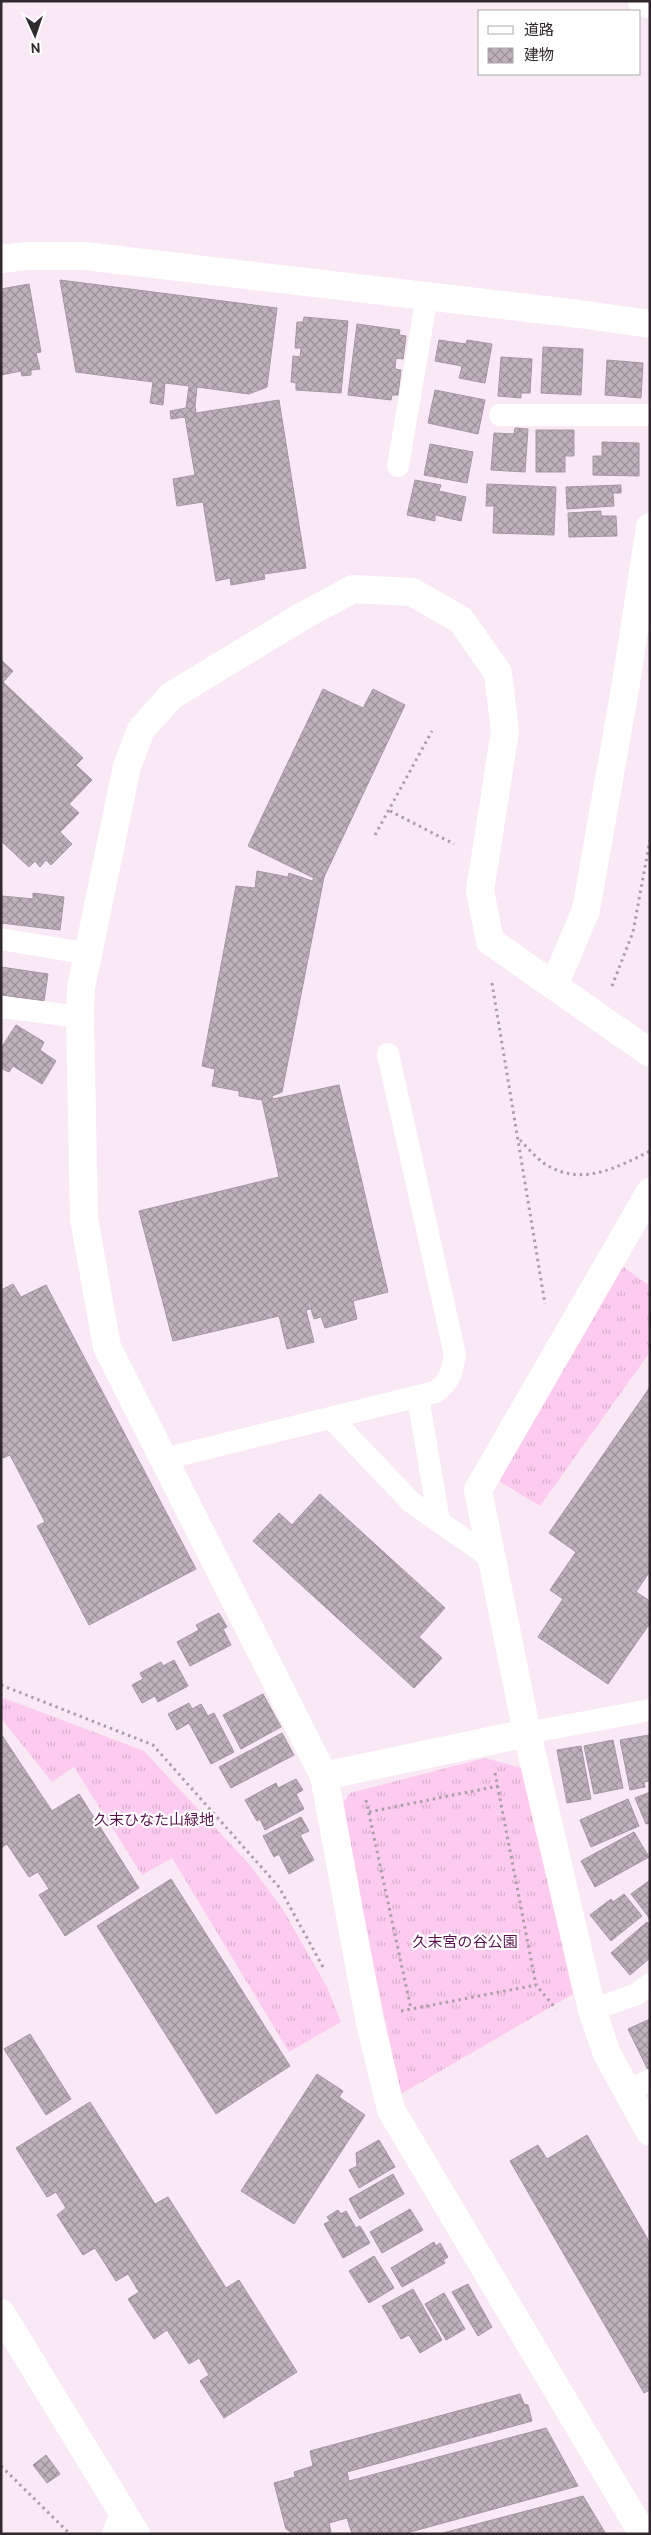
<svg xmlns="http://www.w3.org/2000/svg" width="651" height="2535" viewBox="0 0 651 2535" font-family="Cabin,'Noto Sans JP',sans-serif">
  <style>
    .grass { fill: url(#grass-tufts) }
    .building { fill: url(#building-cross-hatch); stroke: #a496a0 }
    .lines { fill: none; stroke-linecap: round; stroke-linejoin: round }
    .path { stroke: #ab9fa7; stroke-width: 3; stroke-dasharray: 2.5 4; stroke-linecap: butt }
    .lane { stroke: #fff; stroke-width: 22 }
    .street { stroke: #fff; stroke-width: 28 }
    .secondary { stroke: #fff; stroke-width: 28 }
    .labels { text-anchor: middle; stroke-width: 4.5; stroke-linejoin: round; paint-order: stroke }
    .park-label { font-size: 15px; fill: #5a124d; stroke: #fff }
  </style>
  <defs>
    <pattern id="grass-tufts" width="24" height="20" patternUnits="userSpaceOnUse" patternTransform="scale(1.25)"><rect width="24" height="20" fill="#fdcbef"/><path d="M3 7l-1-3M5 7V3M7 7l1-3M15 17l-1-3M17 17v-4M19 17l1-3" fill="none" stroke="#d9aecd"/></pattern>
    <pattern id="building-cross-hatch" width="8" height="8" patternUnits="userSpaceOnUse" patternTransform="scale(1.25)"><rect width="8" height="8" fill="#bfb1bb"/><path d="M0 0l8 8M0 8l8-8" fill="none" stroke="#9c9098"/></pattern>
  </defs>
  <rect width="100%" height="100%" fill="#f9e9f4"/>
  <g class="grass">
    <path d="M622,1266L650,1286V1352L540,1506L489,1475Z"/>
    <path d="M1,1697L144,1751L249,1864L282,1908L327,1987L341,2022L289,2052L172,1858L142,1875L74,1767L52,1782L1,1718Z"/>
    <path d="M485,1758L522,1768L573,1994L401,2094L340,1808L350,1793Z"/>
  </g>
  <g class="building">
    <path d="M60,280L277,308L267,387L249,394L197,387L195,406L196,413L279,400L306,568L264,574L265,579L231,585L230,578L216,581L203,502L177,506L173,479L195,475L185,417L171,419L170,411L186,408L189,386L165,383L163,405L150,403L153,382L76,372Z"/>
    <path d="M29,284L41,352L36,353L40,369L31,370V375L22,376L21,371L1,375V289Z"/>
    <path d="M304,317L348,321L341,393L296,390V383L291,382L293,356L300,357L301,348H295L297,322H303Z"/>
    <path d="M357,324L400,330L399,335L406,336L403,359L396,358L395,369L401,370L398,395H392L391,400L348,395Z"/>
    <path d="M439,340L466,344L467,340L492,344L485,383L459,378L462,366L435,361Z"/>
    <path d="M543,347L583,349L581,395L541,393Z"/>
    <path d="M501,357L532,359L530,393H521V398L498,396Z"/>
    <path d="M607,360L643,363L641,398L605,395Z"/>
    <path d="M435,390L485,400L478,434L428,423Z"/>
    <path d="M515,428L528,429L525,472L491,470L494,433L514,434Z"/>
    <path d="M536,430H574V456H565V472H536Z"/>
    <path d="M602,442L639,443V476L593,475V456H602Z"/>
    <path d="M430,444L473,452L467,483L424,475Z"/>
    <path d="M415,480L441,485L439,491L466,497L461,521L435,515V521L407,515Z"/>
    <path d="M487,484L556,487L554,535L493,533L494,506H486Z"/>
    <path d="M621,485V493H613L614,506L567,509L566,487Z"/>
    <path d="M601,511V516H616L617,536L569,537L568,513Z"/>
    <path d="M1,660L13,671L3,682L83,758L76,765L92,780L69,804L79,813L60,832L72,844L51,865L46,860L40,867L35,861L29,867L1,841Z"/>
    <path d="M323,689L363,708L373,689L405,705L324,877L282,1092L272,1096L273,1099L339,1085L388,1292L353,1301L357,1319L325,1328L321,1317L314,1319L311,1309L306,1310L314,1342L287,1349L279,1316L173,1341L139,1211L279,1177L262,1100L239,1096V1091L212,1086L215,1069L202,1066L236,886L255,888L257,871L288,877L289,873L312,881L314,878L248,846Z"/>
    <path d="M33,893L64,897L60,930L1,923L2,896L33,899Z"/>
    <path d="M1,967L48,974L44,1001L1,995Z"/>
    <path d="M16,1025L44,1042L40,1050L56,1061L42,1084L13,1066L9,1072L1,1068V1048Z"/>
    <path d="M13,1284L21,1297L46,1285L196,1569L89,1625L37,1526L45,1522L10,1455L3,1458L1,1455V1290Z"/>
    <path d="M650,1387V1571L636,1592L650,1601V1623L608,1684L538,1637L563,1599L550,1590L576,1552L549,1533Z"/>
    <path d="M320,1494L445,1608L419,1637L442,1658L414,1688L253,1541L279,1513L292,1525Z"/>
    <path d="M219,1613L227,1627L223,1629L231,1645L190,1666L177,1642L199,1630L196,1625Z"/>
    <path d="M174,1660L188,1686L158,1702L155,1696L142,1703L132,1685L143,1679L140,1673L161,1662L163,1666Z"/>
    <path d="M263,1694L281,1727L241,1749L223,1715Z"/>
    <path d="M189,1703L192,1709L201,1704L208,1716L214,1713L234,1752L211,1764L189,1723L177,1730L168,1714Z"/>
    <path d="M282,1733L294,1755L231,1788L219,1767Z"/>
    <path d="M1,1734L52,1811L79,1794L139,1888L65,1936L39,1895L49,1889L38,1872L29,1877L7,1844L1,1848Z"/>
    <path d="M649,1735L650,1781L644,1782L645,1787L630,1790L620,1740Z"/>
    <path d="M613,1740L623,1788L594,1794L584,1746Z"/>
    <path d="M581,1746L591,1799L567,1803L557,1750Z"/>
    <path d="M296,1779L303,1790L296,1794L304,1809L265,1830L260,1819L257,1821L245,1800L276,1783L278,1788Z"/>
    <path d="M650,1792V1823L646,1824L635,1798Z"/>
    <path d="M628,1799L639,1826L591,1847L580,1820Z"/>
    <path d="M301,1817L309,1831L300,1835L314,1860L289,1874L279,1854L274,1857L263,1836Z"/>
    <path d="M634,1832L649,1857L595,1887L581,1861Z"/>
    <path d="M171,1879L290,2066L216,2114L97,1926Z"/>
    <path d="M650,1880V1919L631,1894Z"/>
    <path d="M624,1894L642,1916L611,1941L590,1915L611,1899L613,1902Z"/>
    <path d="M647,1922L650,1925V1958L630,1975L611,1953Z"/>
    <path d="M650,2019V2069L648,2070L628,2029Z"/>
    <path d="M30,2034L71,2099L46,2115L4,2049Z"/>
    <path d="M317,2074L343,2091L339,2097L365,2115L294,2224L241,2191Z"/>
    <path d="M90,2102L155,2204L168,2197L226,2288L239,2280L297,2372L224,2418L200,2381L209,2375L199,2358L189,2364L167,2330L154,2339L128,2299L139,2292L128,2274L116,2281L95,2248L83,2255L57,2215L66,2208L56,2192L47,2197L16,2148Z"/>
    <path d="M587,2135L650,2243V2390L644,2393L510,2161L538,2145L547,2159Z"/>
    <path d="M379,2140L395,2167L359,2188L349,2170L357,2166L356,2153Z"/>
    <path d="M393,2174L404,2194L360,2219L349,2199Z"/>
    <path d="M410,2209L423,2230L382,2253L370,2232Z"/>
    <path d="M338,2210L341,2214L346,2211L356,2228L360,2226L370,2243L343,2258L324,2224L330,2221L327,2217Z"/>
    <path d="M434,2242L436,2246L440,2243L448,2257L443,2260L445,2263L402,2287L391,2268Z"/>
    <path d="M374,2256L394,2288L369,2303L349,2271Z"/>
    <path d="M468,2284L492,2327L478,2336L452,2292Z"/>
    <path d="M413,2289L442,2340L420,2353L409,2335L401,2339L382,2306Z"/>
    <path d="M444,2293L465,2329L446,2340L425,2304Z"/>
    <path d="M520,2394L524,2404L528,2405L532,2421L347,2472L349,2481L546,2428L578,2486L403,2534H352L347,2518L329,2523L331,2532L323,2534H294L286,2529L274,2483L295,2477L294,2472L313,2466L310,2451Z"/>
    <path d="M46,2455L60,2474L47,2483L33,2465Z"/>
    <path d="M583,2496L606,2534H439Z"/>
  </g>
  <g class="lines">
    <g class="path">
      <path d="M390,811L454,844"/>
      <path d="M375,835L432,731"/>
      <path d="M492,983L545,1304"/>
      <path d="M612,986L633,932L650,840"/>
      <path d="M520,1140C528,1148 536,1158 545,1164C581,1187 616,1168 650,1151"/>
      <path d="M1,1685L153,1745L279,1887L323,1967"/>
      <path d="M495,1773L536,1985L556,2009"/>
      <path d="M366,1800L411,2009"/>
      <path d="M369,1812L498,1786"/>
      <path d="M401,2011L536,1985"/>
      <path d="M1,2466L70,2534"/>
    </g>
    <g class="lane">
      <path d="M500,415H650"/>
      <path d="M398,466L427,296"/>
      <path d="M1,939L89,954"/>
      <path d="M1,1007L80,1017"/>
      <path d="M418,1397L439,1521"/>
      <path d="M332,1419L411,1502L491,1558"/>
      <path d="M164,1459L435,1392C450,1382 452,1372 455,1355L388,1054"/>
      <path d="M527,1733L650,1710"/>
      <path d="M592,2010L637,1994L650,1984"/>
      <path d="M628,2091L650,2080"/>
      <path d="M113,2534L122,2509"/>
    </g>
    <g class="street">
      <path d="M642,1L650,5"/>
      <path d="M554,986L586,910L626,683L650,527"/>
      <path d="M650,1192L478,1490L527,1733L592,2010L607,2054L650,2132"/>
      <path d="M324,1776L527,1733"/>
      <path d="M1,2313L136,2534"/>
      <path d="M643,2534L391,2110L369,2018L324,1776L107,1347L84,1219L80,1017L81,988L127,766L141,730L171,696L301,617L353,589L412,592L461,620L498,673L505,731L480,891L490,941L650,1053"/>
    </g>
    <path class="secondary" d="M1,259L27,256H85L579,314L650,324"/>
  </g>
  <g class="labels">
    <g class="park-label">
      <text x="154" y="1825">久末ひなた山緑地</text>
      <text x="465" y="1947">久末宮の谷公園</text>
    </g>
  </g>
  <rect width="651" height="2535" fill="none" stroke="#2f292d" stroke-width="5"/>
  <rect x="478" y="10" width="162" height="65" fill="#ffffff" stroke="#aca9ab"/>
  <rect x="488" y="26" width="25" height="8" fill="#ffffff" stroke="#aca9ab"/>
  <text x="524" y="35" font-size="15" fill="#2f292d">道路</text>
  <rect x="488" y="48" width="25" height="15" fill="url(#building-cross-hatch)" stroke="#aca9ab"/>
  <text x="524" y="60" font-size="15" fill="#2f292d">建物</text>
  <g transform="translate(35 35) rotate(177)" stroke="#ffffff" stroke-width="4" paint-order="stroke">
  <path d="M0-4L9 19L0 12L-9 19Z" fill="#2f292d"/>
  <text y="-8" font-size="14" font-weight="bold" text-anchor="middle" fill="#2f292d">N</text>
  </g>
</svg>
